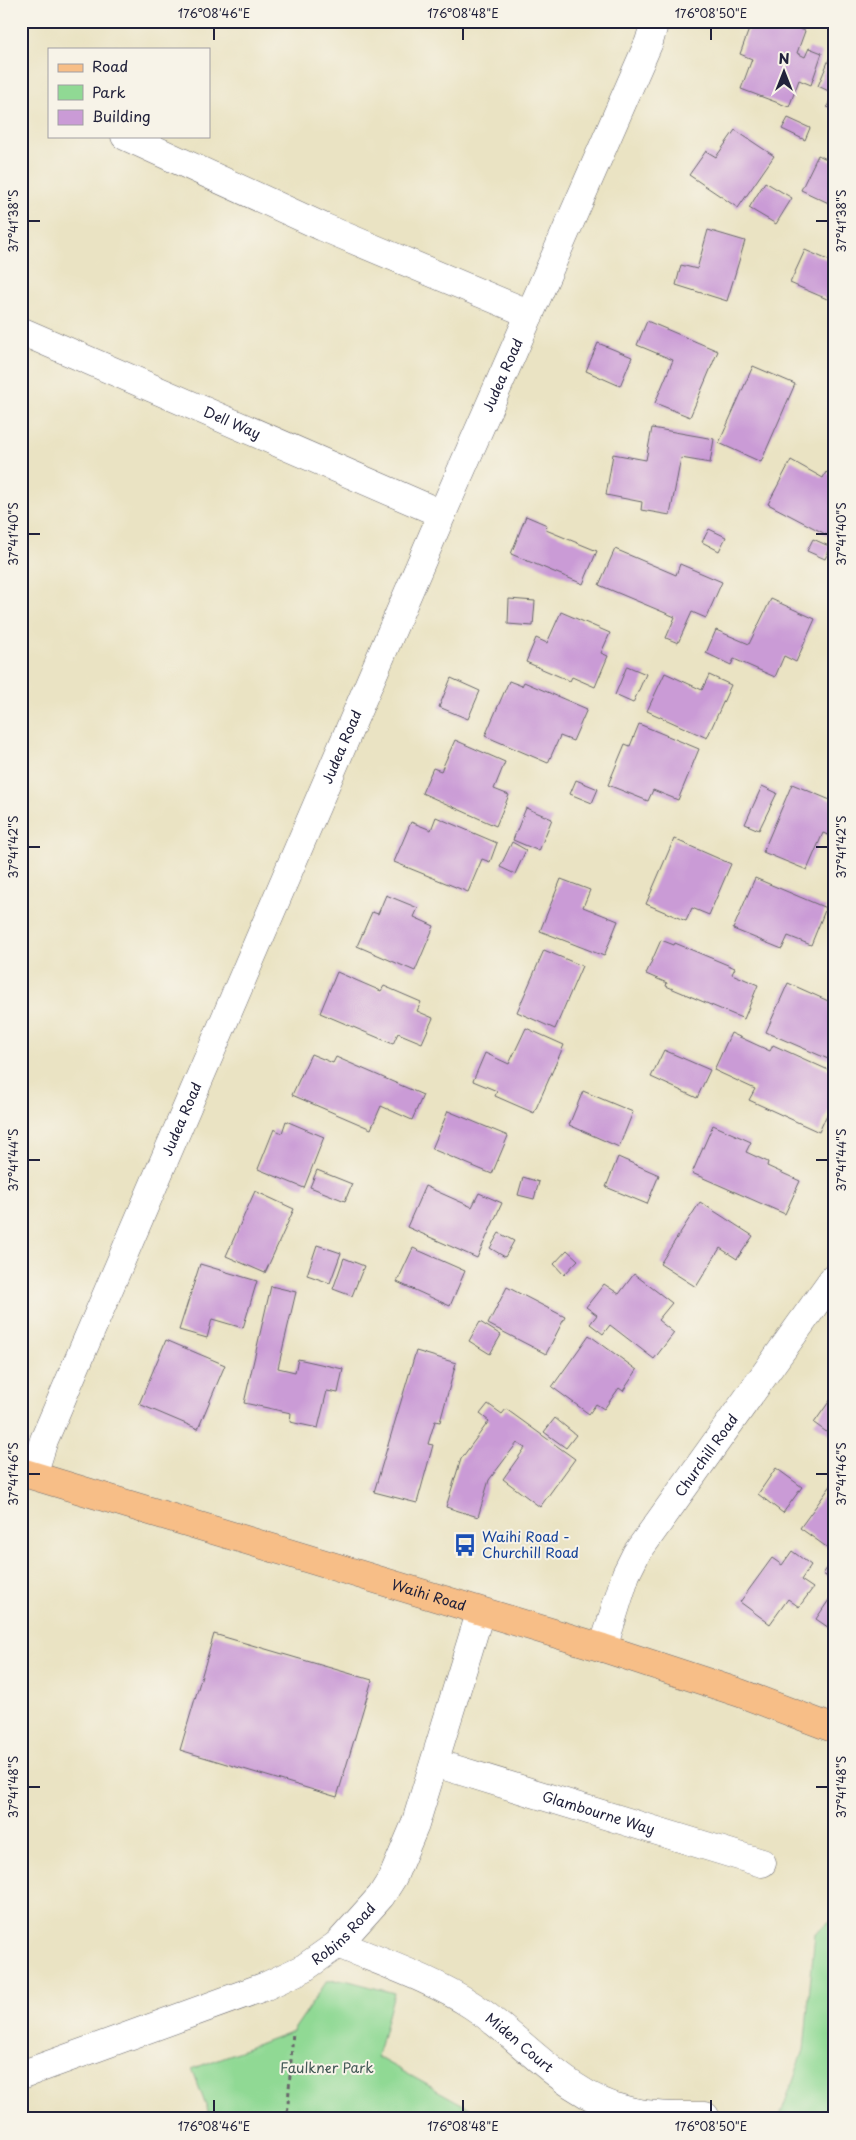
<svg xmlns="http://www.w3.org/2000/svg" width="856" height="2140" viewBox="0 0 856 2140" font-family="'Playpen Sans',sans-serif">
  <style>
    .green { fill: #90d994; stroke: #597e68 }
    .building { fill: #ca9bd6 }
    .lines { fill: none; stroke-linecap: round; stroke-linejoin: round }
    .minor-casing { stroke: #68666b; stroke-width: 29 }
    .major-casing { stroke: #68666b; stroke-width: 29 }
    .path { stroke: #68666b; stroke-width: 3; stroke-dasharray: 4 4; stroke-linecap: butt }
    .minor { stroke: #fff; stroke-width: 28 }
    .major { stroke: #f7be87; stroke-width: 28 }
    .ticks { fill: none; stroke: #22223b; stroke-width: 2 }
    .labels { text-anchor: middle; stroke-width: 4; stroke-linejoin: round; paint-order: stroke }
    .street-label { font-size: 14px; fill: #22223b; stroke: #f7f3e8 }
    .transit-label { font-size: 14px; fill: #164399; stroke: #f7f3e8; text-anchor: start }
    .park-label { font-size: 14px; fill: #435956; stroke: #f7f3e8 }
    .neatline { fill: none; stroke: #22223b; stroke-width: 2 }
    .ticks-label { font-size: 12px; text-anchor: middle; fill: #22223b }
  </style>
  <rect width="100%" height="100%" fill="#f7f3e8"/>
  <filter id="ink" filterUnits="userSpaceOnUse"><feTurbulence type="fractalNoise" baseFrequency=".02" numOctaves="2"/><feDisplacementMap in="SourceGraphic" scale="10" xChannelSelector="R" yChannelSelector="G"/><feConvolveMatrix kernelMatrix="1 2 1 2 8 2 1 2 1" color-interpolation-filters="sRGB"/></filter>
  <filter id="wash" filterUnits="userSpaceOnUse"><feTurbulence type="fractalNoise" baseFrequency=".0096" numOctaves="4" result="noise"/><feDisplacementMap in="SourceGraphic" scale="20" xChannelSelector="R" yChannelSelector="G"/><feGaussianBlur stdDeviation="1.12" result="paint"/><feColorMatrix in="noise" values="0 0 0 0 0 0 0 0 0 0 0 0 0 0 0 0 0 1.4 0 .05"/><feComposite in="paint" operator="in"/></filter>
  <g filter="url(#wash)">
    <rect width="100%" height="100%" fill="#eae3c3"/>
    <g class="green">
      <path d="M835,1917V2119H779L804,2050L815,1933Z"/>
      <path d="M345,1980L394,1993L377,2057L489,2119H211L192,2069L293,2031L327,1981Z"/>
    </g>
    <g id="blocks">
      <g class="building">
        <path d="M752,21H779L805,31L797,53L805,57L809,48L822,53L811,85L799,80L789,107L741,89L752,59L740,54Z"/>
        <path d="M830,57L835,58V110L827,107L833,93L818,86Z"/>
        <path d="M788,118L810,128L805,140L782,129Z"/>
        <path d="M735,130L774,156L738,208L689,175L706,151L716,157Z"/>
        <path d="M818,155L835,163V206L801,190Z"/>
        <path d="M765,182L792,198L776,224L749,208Z"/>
        <path d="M708,230L745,241L727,301L676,285L681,265L697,269Z"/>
        <path d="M805,250L835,263V282L827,299L790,283Z"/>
        <path d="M647,321L718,351L690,417L655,403L673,360L637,345Z"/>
        <path d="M598,343L632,357L620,386L586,371Z"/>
        <path d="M753,366L795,384L761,462L719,443Z"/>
        <path d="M652,428L714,439L710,463L681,458L670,515L641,510L642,502L606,495L613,454L646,460Z"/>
        <path d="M791,460L823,478L826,472L835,477V539L768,504Z"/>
        <path d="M526,516L547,525L546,530L597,551L583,584L511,554Z"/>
        <path d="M709,529L726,537L719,551L702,542Z"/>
        <path d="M813,539L831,547L825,559L807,551Z"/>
        <path d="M615,549L676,575L680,564L722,582L706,618L692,612L678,643L666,638L675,617L599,585Z"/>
        <path d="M509,599L535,601L533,626L508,624Z"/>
        <path d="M771,599L815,619L796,662L784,656L775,677L734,659L731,665L706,653L716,630L749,644Z"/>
        <path d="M561,612L610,633L601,653L608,656L595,687L572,677L570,681L526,662L536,638L547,643Z"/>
        <path d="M627,666L646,674L633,703L615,695Z"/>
        <path d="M665,673L702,690L709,675L731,685L707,738L647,711Z"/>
        <path d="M451,678L480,691L468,719L439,707Z"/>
        <path d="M509,681L522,686L524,682L587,709L573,741L560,736L548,763L485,736Z"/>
        <path d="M639,724L699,749L678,800L653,790L648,801L608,785L625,744L630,746Z"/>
        <path d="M455,740L505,762L494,789L509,795L496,826L422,793L433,768L441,771Z"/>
        <path d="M576,780L598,789L592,803L570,794Z"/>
        <path d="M792,784L835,802V838L823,833L807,870L763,852Z"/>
        <path d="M762,786L777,793L759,830L745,824Z"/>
        <path d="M526,808L552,819L539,851L513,840Z"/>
        <path d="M436,817L497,843L490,862L482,859L468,892L394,862L411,822L431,830Z"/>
        <path d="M674,839L731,864L709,915L692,908L686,921L646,904Z"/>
        <path d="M512,842L526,850L515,874L500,867Z"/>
        <path d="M755,878L826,908L811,945L788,936L782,949L733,929Z"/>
        <path d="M561,879L590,890L583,907L618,921L604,956L540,931Z"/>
        <path d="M386,895L418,908L414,917L434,926L415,971L357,946L372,912L378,914Z"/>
        <path d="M661,940L674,945L675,943L735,968L732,974L758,985L744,1019L666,986L667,983L646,974Z"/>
        <path d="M544,950L582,966L555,1029L517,1012Z"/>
        <path d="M337,972L381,991L384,986L421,1002L417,1011L433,1018L422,1043L398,1033L393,1044L320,1013Z"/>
        <path d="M788,983L835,1004V1062L766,1032Z"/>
        <path d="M526,1028L564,1045L534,1113L495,1096L497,1091L473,1081L485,1053L509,1064Z"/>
        <path d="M731,1033L770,1051L773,1045L835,1073V1097L819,1132L749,1100L755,1089L714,1070Z"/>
        <path d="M664,1050L710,1070L697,1098L651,1077Z"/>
        <path d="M311,1054L333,1063L336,1057L423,1095L412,1120L381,1106L371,1129L292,1095Z"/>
        <path d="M583,1091L633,1112L619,1147L569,1125Z"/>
        <path d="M448,1111L508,1136L492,1174L432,1149Z"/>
        <path d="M286,1121L324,1137L304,1188L258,1169L274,1129L282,1133Z"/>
        <path d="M713,1125L751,1142L746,1152L768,1162L767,1166L800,1181L785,1214L692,1173Z"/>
        <path d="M618,1157L659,1175L647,1204L606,1187Z"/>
        <path d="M317,1170L352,1184L345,1201L310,1187Z"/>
        <path d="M523,1177L539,1182L534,1199L518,1195Z"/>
        <path d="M425,1186L472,1207L479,1193L502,1203L477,1258L407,1227Z"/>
        <path d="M255,1191L294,1209L265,1273L226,1256Z"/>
        <path d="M700,1202L753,1236L737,1259L720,1248L696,1287L660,1264Z"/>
        <path d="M499,1233L514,1241L505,1257L490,1248Z"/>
        <path d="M317,1245L341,1253L330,1283L307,1275Z"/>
        <path d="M413,1248L465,1271L450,1306L397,1282Z"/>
        <path d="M567,1250L578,1260L564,1275L554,1264Z"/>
        <path d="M344,1258L364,1266L352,1296L333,1289Z"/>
        <path d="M200,1264L257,1281L243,1328L212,1319L207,1338L179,1330Z"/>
        <path d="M634,1274L672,1303L658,1320L674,1333L654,1359L610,1325L603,1334L590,1324L597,1315L586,1307L604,1284L619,1294Z"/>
        <path d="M271,1286L296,1292L278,1368L295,1372L298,1359L343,1369L338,1393L327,1391L318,1428L290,1422L291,1413L244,1403Z"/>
        <path d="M507,1287L565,1317L546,1354L488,1324Z"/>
        <path d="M480,1322L501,1335L490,1354L469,1341Z"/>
        <path d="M589,1335L637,1370L623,1391L619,1388L604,1409L596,1404L589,1414L552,1387Z"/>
        <path d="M166,1340L225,1365L198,1429L139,1404Z"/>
        <path d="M416,1351L456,1363L440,1422L435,1421L428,1444L433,1445L417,1503L374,1492Z"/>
        <path d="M831,1399L835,1402V1433L832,1436L814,1423Z"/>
        <path d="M488,1404L502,1414L506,1409L575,1459L540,1507L503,1479L525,1448L517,1443L489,1480L478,1517L446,1507L461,1459L489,1421L480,1414Z"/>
        <path d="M555,1418L576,1435L566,1448L544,1432Z"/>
        <path d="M776,1468L802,1487L783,1513L758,1494Z"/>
        <path d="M835,1480V1553L800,1528Z"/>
        <path d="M792,1551L811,1565L801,1580L813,1588L799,1607L788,1599L770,1624L740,1602L772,1558L782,1565Z"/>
        <path d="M832,1561L835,1563V1582L823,1574Z"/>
        <path d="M835,1591V1632L816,1619Z"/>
        <path d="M214,1634L372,1680L337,1797L180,1750Z"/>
      </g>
    </g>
  </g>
  <g filter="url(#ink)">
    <use href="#blocks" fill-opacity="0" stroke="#68666b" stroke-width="1"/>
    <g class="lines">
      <defs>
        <g id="minor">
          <path d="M125,136L323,227L530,314"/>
          <path id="s1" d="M21,331L442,514"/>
          <path id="s2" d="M33,1475L44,1440L442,514L649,42L655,21"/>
          <path id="s3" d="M603,1648L626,1574L636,1554L835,1276"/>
          <path id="s4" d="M435,1763L762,1863"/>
          <path id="s5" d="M338,1944C383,1963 432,1979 473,2006C524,2040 567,2097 629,2111C654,2117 680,2116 705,2116"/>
          <path id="s6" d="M21,2075L266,1986L304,1968L338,1944L381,1896L393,1877L415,1825L480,1613"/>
        </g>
        <g id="major">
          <path id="s7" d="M21,1472L603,1648L740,1693L835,1729"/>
        </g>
      </defs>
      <use href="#minor" class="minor-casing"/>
      <use href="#major" class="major-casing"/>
      <path class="path" d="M287,2119L293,2031"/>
      <use href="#minor" class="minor"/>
      <use href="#major" class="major"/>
    </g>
  </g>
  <path class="ticks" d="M214,28V40M463,28V40M711,28V40M28,221H40M816,221H828M28,534H40M816,534H828M28,847H40M816,847H828M28,1160H40M816,1160H828M28,1474H40M816,1474H828M28,1787H40M816,1787H828M214,2100V2112M463,2100V2112M711,2100V2112"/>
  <defs>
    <symbol id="bus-bare" viewBox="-9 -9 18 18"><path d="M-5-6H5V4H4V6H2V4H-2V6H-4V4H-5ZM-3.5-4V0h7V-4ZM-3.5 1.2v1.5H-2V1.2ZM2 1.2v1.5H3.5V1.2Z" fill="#1a4fb4" stroke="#f7f3e8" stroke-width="2.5" paint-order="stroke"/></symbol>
  </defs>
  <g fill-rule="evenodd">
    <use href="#bus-bare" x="449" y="1529" width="32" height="32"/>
  </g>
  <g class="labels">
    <g class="street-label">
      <text dy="5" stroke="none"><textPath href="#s2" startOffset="1196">Judea Road</textPath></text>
      <text dy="5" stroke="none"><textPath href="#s1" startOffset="230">Dell Way</textPath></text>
      <text dy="5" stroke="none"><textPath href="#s2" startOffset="791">Judea Road</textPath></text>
      <text dy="5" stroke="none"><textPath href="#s2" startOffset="386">Judea Road</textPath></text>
      <text dy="5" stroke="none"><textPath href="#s3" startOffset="221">Churchill Road</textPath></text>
      <text dy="5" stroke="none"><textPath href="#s7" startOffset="426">Waihi Road</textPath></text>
      <text dy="5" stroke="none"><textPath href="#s4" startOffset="171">Glambourne Way</textPath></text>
      <text dy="5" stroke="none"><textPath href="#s6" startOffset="355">Robins Road</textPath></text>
      <text dy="5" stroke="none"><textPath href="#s5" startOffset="208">Miden Court</textPath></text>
    </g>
    <g class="transit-label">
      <text x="482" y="1542">Waihi Road -<tspan x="482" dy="16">Churchill Road</tspan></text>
    </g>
    <g class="park-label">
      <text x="327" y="2073">Faulkner Park</text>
    </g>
  </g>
  <rect width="856" height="2140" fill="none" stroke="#f7f3e8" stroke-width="55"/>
  <rect x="48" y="48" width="162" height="90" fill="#f7f3e8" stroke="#a29fa3"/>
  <rect x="58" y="64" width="25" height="8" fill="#f7be87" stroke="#a29fa3"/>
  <text x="92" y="72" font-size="15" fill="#22223b">Road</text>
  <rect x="58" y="85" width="25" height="15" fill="#90d994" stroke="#a29fa3"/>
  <text x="92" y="98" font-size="15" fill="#22223b">Park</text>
  <rect x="58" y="110" width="25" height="15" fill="#ca9bd6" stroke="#a29fa3"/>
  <text x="92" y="122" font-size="15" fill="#22223b">Building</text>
  <g transform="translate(784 72)" stroke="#f7f3e8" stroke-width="4" paint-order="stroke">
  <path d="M0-4L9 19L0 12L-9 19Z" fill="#22223b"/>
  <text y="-8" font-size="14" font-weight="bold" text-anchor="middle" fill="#22223b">N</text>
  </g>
  <rect x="28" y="28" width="800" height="2084" class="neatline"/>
  <g class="ticks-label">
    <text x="214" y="18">176°08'46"E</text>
    <text x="463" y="18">176°08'48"E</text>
    <text x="711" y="18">176°08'50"E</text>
    <text transform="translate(14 221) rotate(-90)" y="4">37°41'38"S</text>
    <text transform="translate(842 221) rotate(-90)" y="4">37°41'38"S</text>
    <text transform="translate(14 534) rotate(-90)" y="4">37°41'40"S</text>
    <text transform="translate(842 534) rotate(-90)" y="4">37°41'40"S</text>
    <text transform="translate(14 847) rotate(-90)" y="4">37°41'42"S</text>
    <text transform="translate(842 847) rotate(-90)" y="4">37°41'42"S</text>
    <text transform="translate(14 1160) rotate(-90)" y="4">37°41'44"S</text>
    <text transform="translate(842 1160) rotate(-90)" y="4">37°41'44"S</text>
    <text transform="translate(14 1474) rotate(-90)" y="4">37°41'46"S</text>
    <text transform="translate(842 1474) rotate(-90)" y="4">37°41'46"S</text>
    <text transform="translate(14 1787) rotate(-90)" y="4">37°41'48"S</text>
    <text transform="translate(842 1787) rotate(-90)" y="4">37°41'48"S</text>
    <text x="214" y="2131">176°08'46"E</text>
    <text x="463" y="2131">176°08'48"E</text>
    <text x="711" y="2131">176°08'50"E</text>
  </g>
</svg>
